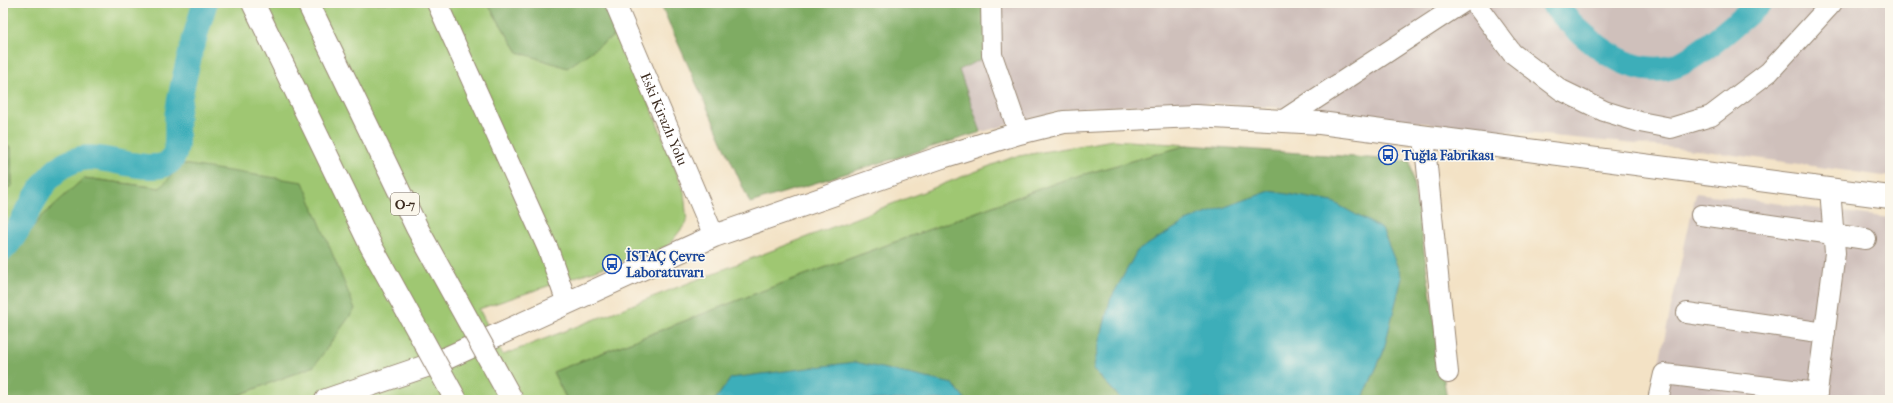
<svg xmlns="http://www.w3.org/2000/svg" width="1893" height="403" viewBox="0 0 1893 403" font-family="'IM FELL French Canon',serif">
  <style>
    .industrial { fill: #cfc0bb }
    .green { fill: #9fc772; stroke: #6d7848 }
    .forest { fill: #7fac64; stroke: #5d6b41 }
    .water { fill: #3eaeb9; stroke: #3c6c6c }
    .lines { fill: none; stroke-linecap: round; stroke-linejoin: round }
    .river { stroke: #3eaeb9; stroke-width: 25 }
    .minor-casing { stroke: #978672; stroke-width: 22 }
    .major-casing { stroke: #978672; stroke-width: 24 }
    .minor { stroke: #fff; stroke-width: 20 }
    .major { stroke: #fff; stroke-width: 22 }
    .highway-bridge-casing { stroke: #978672; stroke-width: 24; stroke-linecap: butt }
    .highway-bridge { stroke: #fff; stroke-width: 22 }
    .labels { text-anchor: middle; stroke-width: 3.5; stroke-linejoin: round; paint-order: stroke }
    .shield { fill: #fbf7ec; stroke: #75685c; stroke-width: 1 }
    .shield-label { font-size: 13px; font-weight: bold; fill: #3b2a1e }
    .street-label { font-size: 14px; fill: #3b2a1e; stroke: #fbf7ec }
    .transit-label { font-size: 14px; font-weight: bold; fill: #164399; stroke: #fbf7ec; text-anchor: start }
  </style>
  <rect width="100%" height="100%" fill="#fbf7ec"/>
  <filter id="ink" filterUnits="userSpaceOnUse"><feTurbulence type="fractalNoise" baseFrequency=".025" numOctaves="2"/><feDisplacementMap in="SourceGraphic" scale="8" xChannelSelector="R" yChannelSelector="G"/><feConvolveMatrix kernelMatrix="1 2 1 2 8 2 1 2 1" color-interpolation-filters="sRGB"/></filter>
  <filter id="wash" filterUnits="userSpaceOnUse"><feTurbulence type="fractalNoise" baseFrequency=".012" numOctaves="4" result="noise"/><feDisplacementMap in="SourceGraphic" scale="16" xChannelSelector="R" yChannelSelector="G"/><feGaussianBlur stdDeviation="0.9" result="paint"/><feColorMatrix in="noise" values="0 0 0 0 0 0 0 0 0 0 0 0 0 0 0 0 0 1.4 0 .05"/><feComposite in="paint" operator="in"/></filter>
  <g filter="url(#wash)">
    <rect width="100%" height="100%" fill="#f3e2c5"/>
    <g class="industrial">
      <path d="M984,3H1890V177L1706,151L1422,123L1323,110L1199,103L1067,109L981,132L959,70L985,57Z"/>
      <path d="M1696,193L1890,218V400H1651Z"/>
    </g>
    <path class="green" d="M3,3H487L518,52L618,34L604,3H610L684,191L687,222L668,246L479,309L503,355L1013,157L1113,140L1188,145L1064,180L775,286L553,372L567,400H226L314,366L160,188L84,178L3,267V190L12,186L11,147H3Z"/>
    <g class="forest">
      <path d="M487,3H604L618,33L567,68L518,52Z"/>
      <path d="M660,3H984L986,57L959,70L981,132L750,203Z"/>
      <path d="M1188,145L1410,161L1447,400H1362L1383,353L1093,369L1122,400H966L953,384L731,378L715,400H567L553,372L775,286L1064,180Z"/>
      <path d="M3,147H11L12,186L3,190Z"/>
      <path d="M182,164L303,182L355,309L314,366L226,400H3V267L40,218L84,178L160,188Z"/>
    </g>
    <g class="water">
      <path d="M1270,191L1333,202L1382,229L1402,278L1383,353L1362,400H1122L1093,369L1110,300L1137,251L1188,220Z"/>
      <path d="M855,362L953,384L966,400H715L731,378Z"/>
    </g>
    <g class="lines">
      <g class="river">
        <path d="M1552,3C1580,35 1628,82 1675,66C1698,58 1740,20 1760,3"/>
        <path d="M3,249C31,221 38,164 85,158C107,155 159,178 172,159C179,150 176,126 177,114C183,76 194,39 205,3"/>
      </g>
    </g>
  </g>
  <g filter="url(#ink)">
    <g class="lines">
      <defs>
        <g id="minor">
          <path d="M437,3L548,249L567,303"/>
          <path id="s1" d="M615,3L714,236"/>
          <path d="M991,3L992,55L1019,133"/>
          <path d="M1475,3L1512,53L1561,90L1604,111L1640,122L1671,128L1711,116L1769,72L1832,3"/>
          <path d="M1282,121L1462,3"/>
          <path d="M1424,137L1448,373"/>
          <path d="M1701,215L1866,239"/>
          <path d="M1687,313L1825,333"/>
          <path d="M1658,400L1664,374L1817,393"/>
          <path d="M1816,400L1835,253L1830,189"/>
        </g>
        <path id="major" d="M326,400L438,362L714,236L942,157L1019,133L1064,122L1195,116L1320,123L1890,197"/>
      </defs>
      <use href="#minor" class="minor-casing"/>
      <use href="#major" class="major-casing"/>
      <use href="#minor" class="minor"/>
      <use href="#major" class="major"/>
      <defs>
        <g id="highway-bridge">
          <path d="M253,3L371,246L456,400"/>
          <path d="M308,3L417,228L512,400"/>
        </g>
      </defs>
      <use href="#highway-bridge" class="highway-bridge-casing"/>
      <use href="#highway-bridge" class="highway-bridge"/>
    </g>
  </g>
  <defs>
    <symbol id="bus-ring" viewBox="-11 -11 22 22"><circle r="9.5" fill="#fbf7ec" stroke="#1a4fb4" stroke-width="1.5"/><path d="M-5-6H5V4H4V6H2V4H-2V6H-4V4H-5ZM-3.5-4V0h7V-4ZM-3.5 1.2v1.5H-2V1.2ZM2 1.2v1.5H3.5V1.2Z" fill="#1a4fb4"/></symbol>
  </defs>
  <g fill-rule="evenodd">
    <use href="#bus-ring" x="1377" y="144" width="22" height="22"/>
    <use href="#bus-ring" x="601" y="253" width="22" height="22"/>
  </g>
  <g class="labels">
    <rect class="shield" x="391" y="193" width="28" height="22" rx="3"/>
    <g class="shield-label">
      <text x="405" y="209">O-7</text>
    </g>
    <g class="street-label">
      <text dy="5" stroke="none"><textPath href="#s1" startOffset="126">Eski Kirazlı Yolu</textPath></text>
    </g>
    <g class="transit-label">
      <text x="1402" y="160">Tuğla Fabrikası</text>
      <text x="626" y="261">İSTAÇ Çevre<tspan x="626" dy="16">Laboratuvarı</tspan></text>
    </g>
  </g>
  <rect width="1893" height="403" fill="none" stroke="#fbf7ec" stroke-width="16"/>
</svg>
